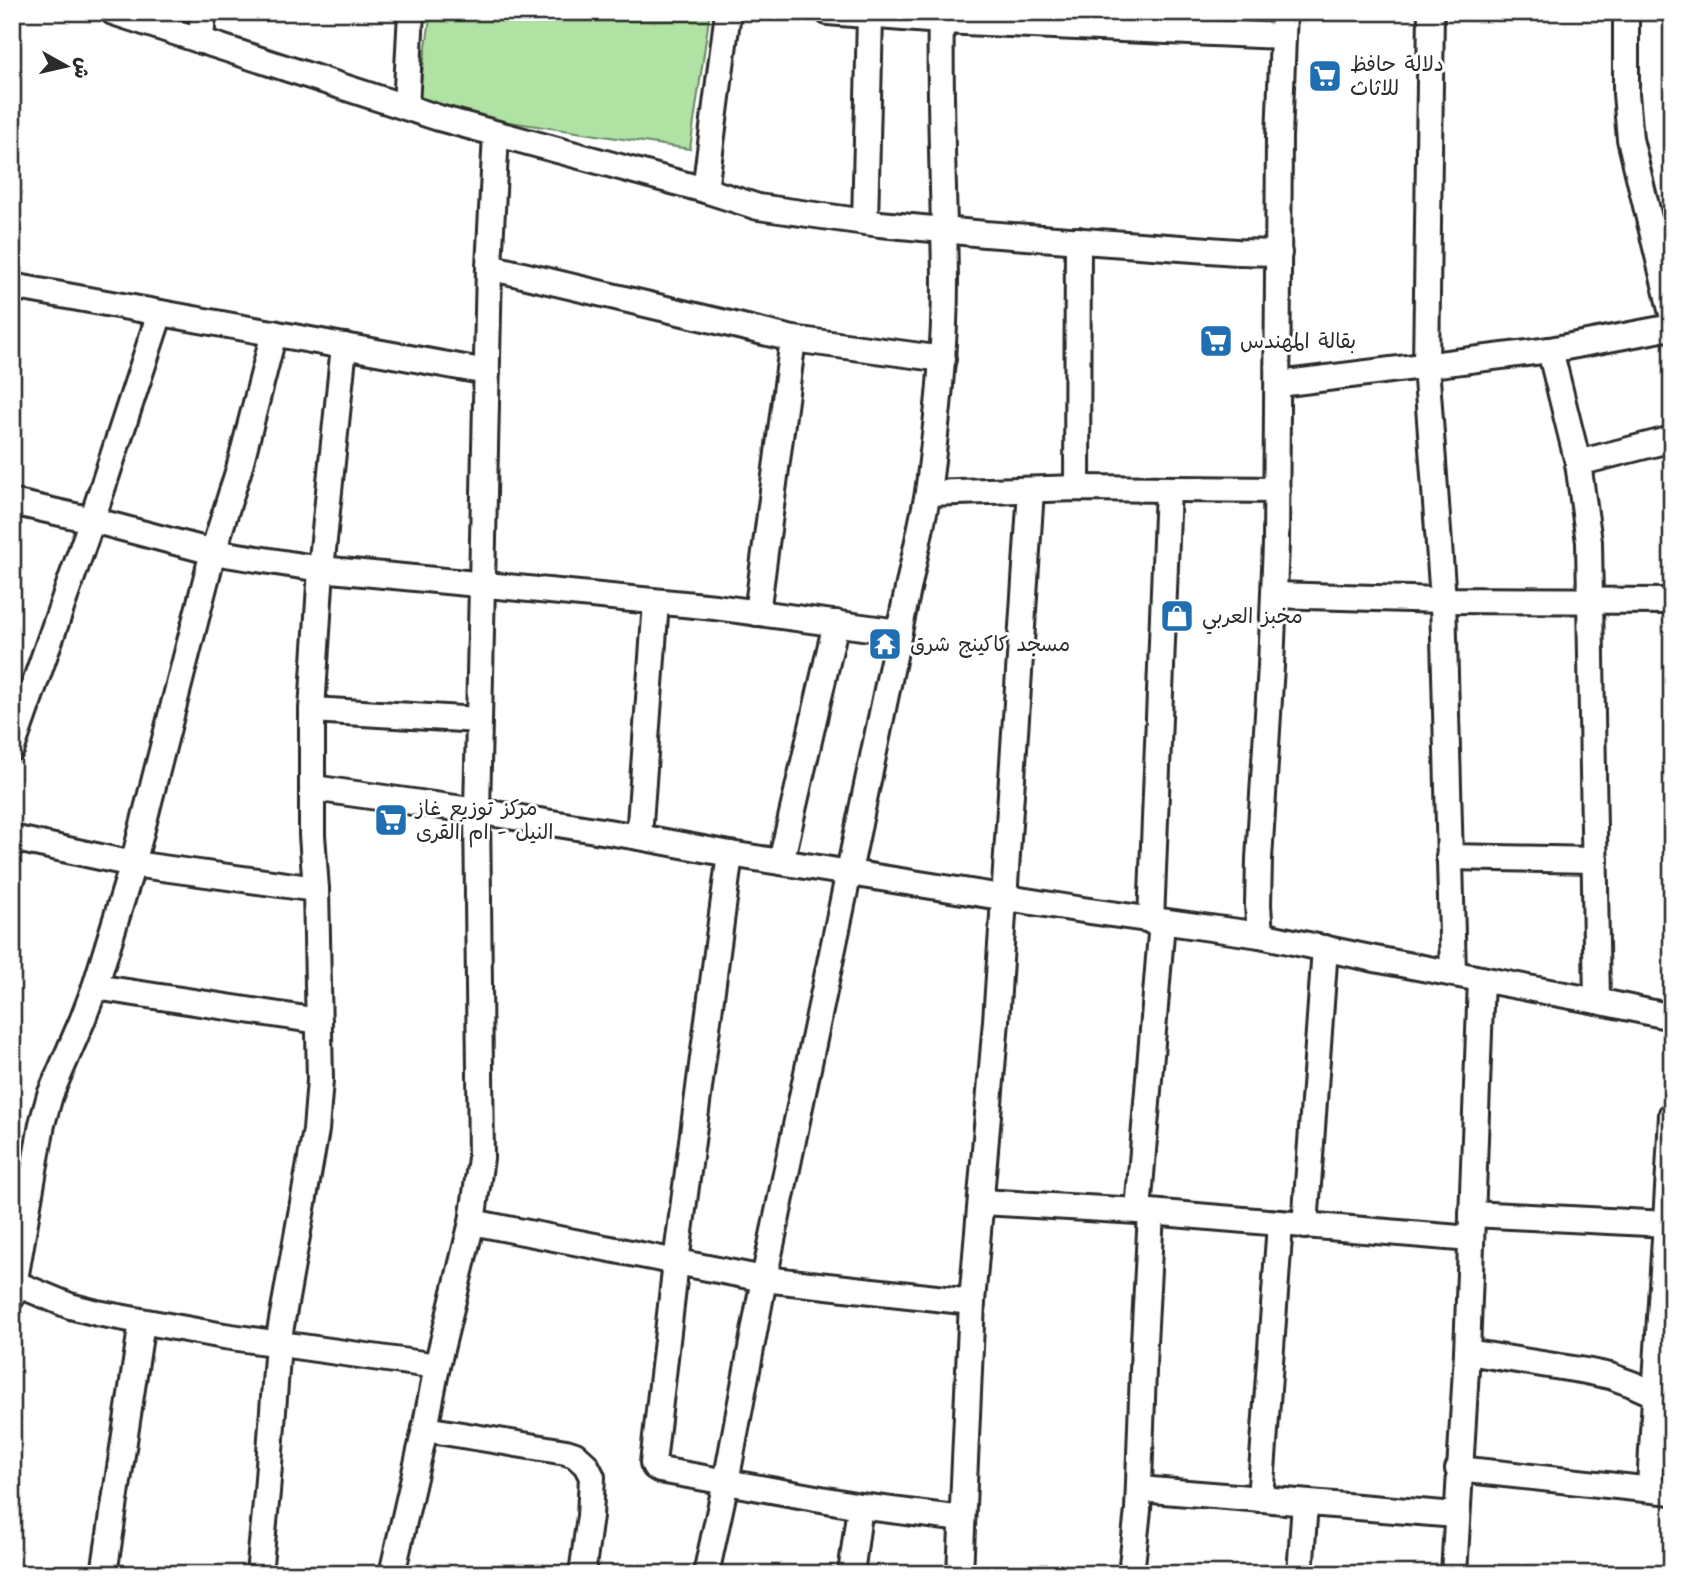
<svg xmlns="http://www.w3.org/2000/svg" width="1684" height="1586" viewBox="0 0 1684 1586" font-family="Kalam,'Playpen Sans Arabic',sans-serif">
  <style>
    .green { fill: #afe2a3; stroke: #6d8667; stroke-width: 2 }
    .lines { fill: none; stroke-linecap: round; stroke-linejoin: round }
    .minor-casing { stroke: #2b2b2b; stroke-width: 30 }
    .minor { stroke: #fff; stroke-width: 24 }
    .labels { text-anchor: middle; stroke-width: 6; stroke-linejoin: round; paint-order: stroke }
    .poi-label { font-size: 21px; fill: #2b2b2b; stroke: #fff; text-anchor: start }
  </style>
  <rect width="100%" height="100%" fill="#fff"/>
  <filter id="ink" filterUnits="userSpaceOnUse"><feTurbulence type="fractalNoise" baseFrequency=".0143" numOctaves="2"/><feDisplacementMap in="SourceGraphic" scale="14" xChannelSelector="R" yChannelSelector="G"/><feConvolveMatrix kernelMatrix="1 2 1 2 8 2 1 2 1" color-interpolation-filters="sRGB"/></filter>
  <g filter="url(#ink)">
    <path class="green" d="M431,12H710L690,149L417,108Z"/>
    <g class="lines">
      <defs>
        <g id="minor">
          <path d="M113,12L439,118L705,190L758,207L880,224L985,234L1237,252L1279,253"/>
          <path d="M828,12L941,21L1283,36"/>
          <path d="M1431,12L1426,365L1443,600L1453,973"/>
          <path d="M1626,12V94L1630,139L1672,314"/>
          <path d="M201,41L203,12"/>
          <path d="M406,107L411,12"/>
          <path d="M705,190L728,12"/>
          <path d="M865,222L870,17"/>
          <path d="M489,267L793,339L943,359"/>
          <path d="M12,286L487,372"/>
          <path d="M1550,350L1578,463L1589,542L1597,1001"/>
          <path d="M1279,384L1550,350L1672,327"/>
          <path d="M1578,463L1672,439"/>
          <path d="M1077,488L1078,240"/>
          <path d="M928,493L1077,488L1277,490"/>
          <path d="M12,502L92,520L213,552L321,569L715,607L899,632"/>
          <path d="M1274,595L1443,600L1672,601"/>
          <path d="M757,613L793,339"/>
          <path d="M312,710L479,720"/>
          <path d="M12,748L92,520L160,313"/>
          <path d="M313,788L477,811L639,837L730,854L1083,910L1260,935L1375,959L1597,1001L1672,1017"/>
          <path d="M639,837L656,602"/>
          <path d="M12,838L133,864L316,889"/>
          <path d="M730,854L676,1262L653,1463L655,1467L660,1470L860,1506L962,1519"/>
          <path d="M1449,857L1595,860"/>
          <path d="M781,862L836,623"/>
          <path d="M1151,921L1168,489"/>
          <path d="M1260,935L1258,905L1259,859L1271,666L1276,544L1279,137L1284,12"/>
          <path d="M95,987L319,1021"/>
          <path d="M981,1202L1138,1211L1471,1239"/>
          <path d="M1138,1211L1162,922"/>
          <path d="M1472,1214L1667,1224"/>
          <path d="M472,1222L764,1279L972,1302"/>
          <path d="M1305,1226L1325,948"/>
          <path d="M12,1282L70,1306L97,1313L224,1336L437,1366"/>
          <path d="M12,1297L42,1124L50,1095L82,1021L95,987L133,864L213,552L239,469L274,333"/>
          <path d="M1467,1352L1586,1371L1610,1376L1632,1384L1672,1402"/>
          <path d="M425,1429L566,1452L575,1455L586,1465L592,1477L590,1516L582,1574"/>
          <path d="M1458,1469L1672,1492"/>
          <path d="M1139,1489L1456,1515"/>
          <path d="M1650,1489C1656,1364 1666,1240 1672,1114"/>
          <path d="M1260,1499L1280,1224"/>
          <path d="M104,1574L142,1322"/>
          <path d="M259,1574L267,1492L278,1343L316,1130L320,1080L316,889L312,835V710L321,569L344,346"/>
          <path d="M392,1574L425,1429L437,1366L472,1222L481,1158L477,811L489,267L496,134"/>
          <path d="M706,1574L726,1482L764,1279L928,493C937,422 945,351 945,280C944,191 939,101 941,12"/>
          <path d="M851,1574L860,1506"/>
          <path d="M960,1574L972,1302L996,1021L1031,490"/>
          <path d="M1131,1574L1138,1510L1144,1343L1151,1213"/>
          <path d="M1300,1574L1305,1503"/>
          <path d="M1454,1574L1467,1352L1481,979"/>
        </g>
      </defs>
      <use href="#minor" class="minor-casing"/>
      <use href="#minor" class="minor"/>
    </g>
  </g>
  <defs>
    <symbol id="supermarket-square" viewBox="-11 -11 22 22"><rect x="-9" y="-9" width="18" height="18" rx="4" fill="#1f6fb2" stroke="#fff"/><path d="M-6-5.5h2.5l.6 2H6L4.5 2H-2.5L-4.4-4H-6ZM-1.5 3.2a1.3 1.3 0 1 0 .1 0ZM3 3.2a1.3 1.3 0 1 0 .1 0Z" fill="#fff"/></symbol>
    <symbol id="shop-square" viewBox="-11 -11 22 22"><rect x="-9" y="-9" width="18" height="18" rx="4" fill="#1f6fb2" stroke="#fff"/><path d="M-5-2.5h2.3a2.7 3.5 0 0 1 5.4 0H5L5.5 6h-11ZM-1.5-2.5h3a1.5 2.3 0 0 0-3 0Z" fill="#fff"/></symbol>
    <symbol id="temple-square" viewBox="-11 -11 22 22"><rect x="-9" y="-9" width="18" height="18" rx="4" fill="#1f6fb2" stroke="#fff"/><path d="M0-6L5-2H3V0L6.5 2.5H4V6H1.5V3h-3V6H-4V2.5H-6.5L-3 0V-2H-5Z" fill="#fff"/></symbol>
  </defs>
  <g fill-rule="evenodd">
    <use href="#supermarket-square" x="1306" y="57" width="38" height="38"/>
    <use href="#supermarket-square" x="1197" y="322" width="38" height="38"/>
    <use href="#shop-square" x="1158" y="597" width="38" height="38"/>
    <use href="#temple-square" x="866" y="625" width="38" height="38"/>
    <use href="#supermarket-square" x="372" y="801" width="38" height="38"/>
  </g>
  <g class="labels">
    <g class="poi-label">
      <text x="1350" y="71">دلالة حافظ<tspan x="1350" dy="24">للاثاث</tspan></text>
      <text x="1240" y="348">بقالة المهندس</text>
      <text x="1202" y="623">مخبز العربي</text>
      <text x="910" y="651">مسجد كاكينج شرق</text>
      <text x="416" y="815">مركز توزيع غاز<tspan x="416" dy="24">النيل - ام القرى</tspan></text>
    </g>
  </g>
  <rect width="1684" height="1586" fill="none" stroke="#fff" stroke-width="42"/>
  <rect x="21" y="21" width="1642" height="1544" fill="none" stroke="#2b2b2b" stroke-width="2.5" filter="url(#ink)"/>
  <g transform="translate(66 66) rotate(98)" stroke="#ffffff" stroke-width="5" paint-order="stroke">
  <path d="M0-5L12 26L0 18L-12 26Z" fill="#2b2b2b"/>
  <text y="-10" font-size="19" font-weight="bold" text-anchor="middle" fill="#2b2b2b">ش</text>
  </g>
</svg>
